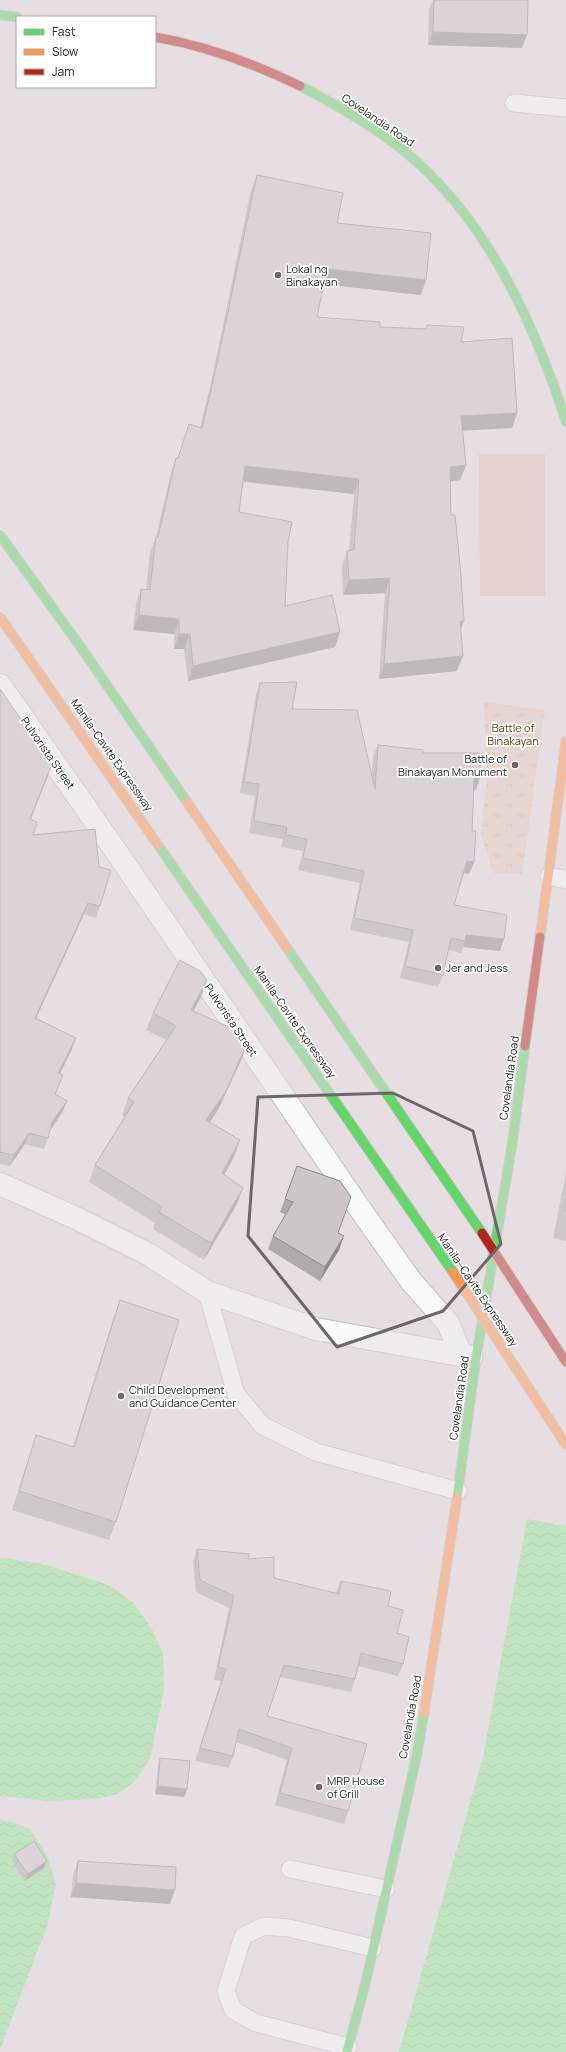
<svg xmlns="http://www.w3.org/2000/svg" width="566" height="2052" viewBox="0 0 566 2052" font-family="Manrope,sans-serif">
  <style>
    .grass { fill: url(#grass-tufts) }
    .pitch { fill: #e9beb6 }
    .water { fill: url(#water-waves) }
    .lines { fill: none; stroke-linecap: round; stroke-linejoin: round }
    .lane-casing { stroke: #c1bfc1; stroke-width: 19 }
    .street-casing { stroke: #c1bfc1; stroke-width: 24 }
    .fast-casing { stroke: #c1bfc1; stroke-width: 11 }
    .slow-casing { stroke: #c1bfc1; stroke-width: 11 }
    .jam-casing { stroke: #c1bfc1; stroke-width: 11 }
    .lane { stroke: #fbfafb; stroke-width: 17 }
    .street { stroke: #fbfafb; stroke-width: 22 }
    .fast { stroke: #63d668; stroke-width: 9 }
    .slow { stroke: #ff974d; stroke-width: 9 }
    .jam { stroke: #b3261e; stroke-width: 9 }
    .fast-bridge-casing { stroke: #bfbcbe; stroke-width: 11; stroke-linecap: butt }
    .slow-bridge-casing { stroke: #bfbcbe; stroke-width: 11; stroke-linecap: butt }
    .jam-bridge-casing { stroke: #bfbcbe; stroke-width: 11; stroke-linecap: butt }
    .fast-bridge { stroke: #63d668; stroke-width: 9 }
    .slow-bridge { stroke: #ff974d; stroke-width: 9 }
    .jam-bridge { stroke: #b3261e; stroke-width: 9 }
    .wall { fill: #afaaae }
    .shaded-wall { fill: #8f8b8d }
    .building { fill: #ccc6ca; stroke: #8f8b8d }
    .marked { fill: none; stroke: #6c686a; stroke-width: 3; stroke-linejoin: round }
    .poi-dot { fill: #6c686a; stroke: #fff; stroke-width: 1.5 }
    .labels { text-anchor: middle; stroke-width: 3.5; stroke-linejoin: round; paint-order: stroke }
    .street-label { font-size: 11px; fill: #292929; stroke: #fff }
    .poi-label { font-size: 11px; fill: #292929; stroke: #fff; text-anchor: start }
    .park-label { font-size: 11px; fill: #664519; stroke: #fff }
  </style>
  <defs>
    <pattern id="grass-tufts" width="24" height="20" patternUnits="userSpaceOnUse"><rect width="24" height="20" fill="#e5c9b9"/><path d="M3 7l-1-3M5 7V3M7 7l1-3M15 17l-1-3M17 17v-4M19 17l1-3" fill="none" stroke="#c4ad9f"/></pattern>
    <pattern id="water-waves" width="16" height="10" patternUnits="userSpaceOnUse"><rect width="16" height="10" fill="#91ea94"/><path d="M0 5q4-4 8 0t8 0" fill="none" stroke="#7dc980"/></pattern>
  </defs>
  <rect width="100%" height="100%" fill="#e7dee4"/>
  <path class="grass" d="M484,702L545,710L522,874L493,873L481,834L487,774Z"/>
  <path class="pitch" d="M479,454H545V596H480Z"/>
  <g class="water">
    <path d="M527,1519L566,1526V2052H399L483,1757Z"/>
    <path d="M3,1558L44,1564L109,1585L134,1603L153,1631L163,1654L164,1689L150,1759L134,1782L118,1794L95,1799L48,1801L0,1796V1559Z"/>
    <path d="M0,1820L13,1822L30,1829L47,1855L56,1884L47,1926L0,2050Z"/>
  </g>
  <g class="lines">
    <defs>
      <g id="lane">
        <path d="M514,103L566,108"/>
        <path d="M549,876L566,880"/>
        <path d="M207,1292L236,1394L263,1426L316,1452L458,1491"/>
        <path d="M290,1869L386,1889"/>
        <path d="M348,2047L256,2023L233,2010L226,1991L243,1936L264,1926L289,1928L373,1948"/>
      </g>
      <g id="street">
        <path d="M0,685L118,854L360,1209L411,1281L448,1323L461,1355"/>
        <path d="M0,1184L78,1219L148,1254L207,1292L316,1329L471,1357"/>
      </g>
      <g id="fast">
        <path d="M0,15L17,17"/>
        <path d="M300,86C341,107 383,131 417,162C492,230 535,327 566,421"/>
        <path d="M457,1498L476,1358L512,1145L525,1046"/>
        <path d="M347,2052L366,1981L417,1754L424,1713"/>
      </g>
      <g id="slow">
        <path d="M540,937L566,741"/>
        <path d="M424,1713L457,1498"/>
      </g>
      <g id="jam">
        <path d="M155,37C207,46 253,63 300,86"/>
        <path d="M525,1046L540,937"/>
      </g>
    </defs>
    <use href="#lane" class="lane-casing"/>
    <use href="#street" class="street-casing"/>
    <use href="#fast" class="fast-casing"/>
    <use href="#slow" class="slow-casing"/>
    <use href="#jam" class="jam-casing"/>
    <use href="#lane" class="lane"/>
    <use href="#street" class="street"/>
    <use href="#fast" class="fast"/>
    <use href="#slow" class="slow"/>
    <use href="#jam" class="jam"/>
    <defs>
      <g id="fast-bridge">
        <path d="M0,535L80,646L187,802"/>
        <path d="M158,845L453,1272"/>
        <path d="M287,948L482,1233"/>
      </g>
      <g id="slow-bridge">
        <path d="M0,617L158,845"/>
        <path d="M187,802L287,948"/>
        <path d="M453,1272L566,1445"/>
      </g>
      <path id="jam-bridge" d="M482,1233L566,1362"/>
    </defs>
    <use href="#fast-bridge" class="fast-bridge-casing"/>
    <use href="#slow-bridge" class="slow-bridge-casing"/>
    <use href="#jam-bridge" class="jam-bridge-casing"/>
    <use href="#fast-bridge" class="fast-bridge"/>
    <use href="#slow-bridge" class="slow-bridge"/>
    <use href="#jam-bridge" class="jam-bridge"/>
  </g>
  <g class="wall">
    <path d="M433,0H528L522,48L428,45L429,9Z"/>
    <path d="M257,175L337,223L421,295L324,284L317,317L380,327L425,329L427,325L461,342L517,413L512,428L462,431L466,465L460,480L450,482L451,515L464,621L461,629L457,671L379,679L385,593L343,595L342,566L347,551H349L354,494L243,482L239,512L288,542L285,606L340,632L335,647L188,681L184,649H174V634L133,630L136,604L141,589L146,590L150,552L156,537L171,473L176,458H178L189,424L200,428L211,383L251,190Z"/>
    <path d="M260,683L292,709L372,777L373,757L378,745L423,753L476,790H474L472,831L474,862L469,874L464,873L454,905L500,951L463,947L461,953L448,950L443,975L438,987L400,978L409,942L350,930L360,883L298,870L303,851L281,847L283,839L249,833L255,796L240,793L256,695Z"/>
    <path d="M0,689L48,776L31,819L33,835L100,906L96,918L84,914L36,1018L76,1038L72,1049L60,1074L56,1094L62,1113L50,1130L48,1138L44,1149L25,1144L10,1166L0,1164Z"/>
    <path d="M207,980L201,997L193,1011L248,1041L242,1058L218,1110L210,1122L234,1157L224,1175L237,1204L204,1260L153,1229L155,1223L89,1182L95,1165L125,1117L122,1115L128,1098L166,1040L146,1030L153,1013Z"/>
    <path d="M297,1166L338,1233L339,1250L320,1281L268,1249L273,1236L286,1215L280,1212Z"/>
    <path d="M566,1174V1241L553,1238Z"/>
    <path d="M120,1300L116,1522L109,1540L12,1510L30,1454L36,1435L73,1447L113,1319Z"/>
    <path d="M197,1549L248,1559L274,1578L336,1593L341,1581L388,1606L397,1633L403,1664L398,1676L358,1666L355,1679L351,1692L280,1677L267,1716L348,1811L344,1824L275,1805L287,1760L236,1742L233,1756L229,1768L195,1761L221,1681L214,1680L229,1608L196,1592L193,1562Z"/>
    <path d="M160,1758L187,1789L184,1797L155,1794L158,1765Z"/>
    <path d="M14,1854L44,1868L25,1881L12,1861Z"/>
    <path d="M78,1861L170,1904L71,1897L73,1875Z"/>
  </g>
  <g class="shaded-wall">
    <path d="M433,32L527,35L522,48L428,45Z"/>
    <path d="M327,269L426,280L421,295L321,284Z"/>
    <path d="M517,413L512,428L455,431L461,416Z"/>
    <path d="M466,465L460,480L445,482L450,467Z"/>
    <path d="M245,466L359,479L354,494L240,481Z"/>
    <path d="M390,578L385,593L343,595L349,580Z"/>
    <path d="M139,615L179,619L174,634L133,630Z"/>
    <path d="M460,621H464L458,636Z"/>
    <path d="M340,632L335,647L188,681L193,666Z"/>
    <path d="M179,634H190L184,649H174Z"/>
    <path d="M463,656L457,671L379,679L384,664Z"/>
    <path d="M474,778H480L476,790H470Z"/>
    <path d="M467,861L474,862L469,874L463,873Z"/>
    <path d="M88,903L84,914L31,1029L35,1018Z"/>
    <path d="M466,935L504,939L500,951L463,947Z"/>
    <path d="M207,980L201,997L185,1027L191,1010Z"/>
    <path d="M76,1038L72,1049L54,1085L58,1073Z"/>
    <path d="M248,1041L242,1058L218,1110L200,1137L206,1120Z"/>
    <path d="M67,1101L62,1113L48,1133L52,1122Z"/>
    <path d="M29,1133L25,1144L10,1166L14,1155Z"/>
    <path d="M240,1140L234,1157L216,1190L222,1173Z"/>
    <path d="M243,1188L237,1204L204,1260L211,1243Z"/>
    <path d="M344,1236L339,1250L320,1281L325,1267Z"/>
    <path d="M158,1786L187,1789L184,1797L155,1794Z"/>
    <path d="M47,1861L44,1868L25,1881L28,1874Z"/>
    <path d="M76,1883L175,1890L170,1904L71,1897Z"/>
  </g>
  <g class="building">
    <path d="M434,0H528L527,35L433,32Z"/>
    <path d="M257,175L343,193L337,223L431,233L426,280L327,269L317,317L380,322V327L426,329L427,325L464,327L461,342L512,338L517,413L461,416L466,465L450,467L451,515H455L461,576L464,621H460L463,656L384,664L390,578L349,580L347,551L354,550L359,479L245,466L239,512L292,522L288,542L285,606L332,595L340,632L193,666L190,634H179V619L139,615L141,589L150,590L156,537H158L176,458H178L189,424L202,428L216,368Z"/>
    <path d="M297,682L292,709L357,710L375,789L378,745L423,750V753H480V778H474L472,831H476L474,862L467,861L454,905L507,915L504,939L466,935L465,941L451,938L443,975L405,966L413,930L354,918L364,871L303,858L307,839L286,835L287,827L254,821L259,784L244,782L260,683Z"/>
    <path d="M0,689L52,764L30,819L37,822L33,835L95,829L99,867L111,870L100,906L88,903L35,1018L76,1038L58,1073L63,1075L55,1094L67,1101L52,1122L48,1138L29,1133L14,1155L0,1152Z"/>
    <path d="M180,960L200,971L207,980L191,1010L244,1034L248,1041L225,1093L206,1120L240,1140L222,1173L243,1188L211,1243L159,1212L162,1207L95,1165L134,1102L128,1098L176,1026L153,1013Z"/>
    <path d="M297,1166L340,1181L351,1197L338,1233L344,1236L325,1267L273,1236L293,1202L285,1199Z"/>
    <path d="M566,1198V1211L564,1210Z"/>
    <path d="M120,1300L179,1320L116,1522L19,1491L36,1435L74,1447Z"/>
    <path d="M197,1549L249,1554L248,1559L274,1557V1578L339,1594L341,1581L391,1591L388,1606L403,1610L397,1633L409,1637L403,1664L361,1653L355,1679L284,1665L267,1716L367,1744L348,1811L280,1793L292,1748L239,1729L233,1756L200,1748L226,1669L218,1667L234,1596L200,1580Z"/>
    <path d="M160,1758L190,1761L187,1789L158,1786Z"/>
    <path d="M34,1841L47,1861L28,1874L14,1854Z"/>
    <path d="M78,1861L176,1867L175,1890L76,1883Z"/>
  </g>
  <path d="M0 0H566V2052H0ZM393,1093L473,1131L501,1244L443,1311L337,1347L248,1236L258,1097Z" fill="#e7dee4" fill-opacity=".55" fill-rule="evenodd"/>
  <path class="marked" d="M393,1093L473,1131L501,1244L443,1311L337,1347L248,1236L258,1097Z"/>
  <g class="poi-dot">
    <circle cx="278" cy="275" r="4"/>
    <circle cx="515" cy="765" r="4"/>
    <circle cx="438" cy="968" r="4"/>
    <circle cx="121" cy="1396" r="4"/>
    <circle cx="319" cy="1787" r="4"/>
  </g>
  <g class="labels">
    <g class="street-label">
      <text transform="translate(378 120) rotate(34)" y="4">Covelandia Road</text>
      <text transform="translate(48 753) rotate(55)" y="4">Pulvorista Street</text>
      <text transform="translate(112 755) rotate(55)" y="4">Manila–Cavite Expressway</text>
      <text transform="translate(231 1020) rotate(56)" y="4">Pulvorista Street</text>
      <text transform="translate(295 1022) rotate(55)" y="4">Manila–Cavite Expressway</text>
      <text transform="translate(509 1078) rotate(-82)" y="4">Covelandia Road</text>
      <text transform="translate(478 1290) rotate(56)" y="4">Manila–Cavite Expressway</text>
      <text transform="translate(459 1398) rotate(-82)" y="4">Covelandia Road</text>
      <text transform="translate(410 1717) rotate(-80)" y="4">Covelandia Road</text>
    </g>
    <g class="poi-label">
      <text x="286" y="273">Lokal ng<tspan x="286" dy="13">Binakayan</tspan></text>
      <text x="507" y="763" text-anchor="end">Battle of<tspan x="507" dy="13">Binakayan Monument</tspan></text>
      <text x="446" y="972">Jer and Jess</text>
      <text x="129" y="1394">Child Development<tspan x="129" dy="13">and Guidance Center</tspan></text>
      <text x="327" y="1785">MRP House<tspan x="327" dy="13">of Grill</tspan></text>
    </g>
    <g class="park-label">
      <text x="513" y="732">Battle of<tspan x="513" dy="13">Binakayan</tspan></text>
    </g>
  </g>
  <rect x="16" y="16" width="140" height="72" fill="#ffffff" stroke="#a9a9a9"/>
  <rect x="24" y="29" width="20" height="6" fill="#63d668" stroke="#a9a9a9"/>
  <text x="52" y="36" font-size="12" fill="#292929">Fast</text>
  <rect x="24" y="49" width="20" height="6" fill="#ff974d" stroke="#a9a9a9"/>
  <text x="52" y="56" font-size="12" fill="#292929">Slow</text>
  <rect x="24" y="69" width="20" height="6" fill="#b3261e" stroke="#a9a9a9"/>
  <text x="52" y="76" font-size="12" fill="#292929">Jam</text>
</svg>
